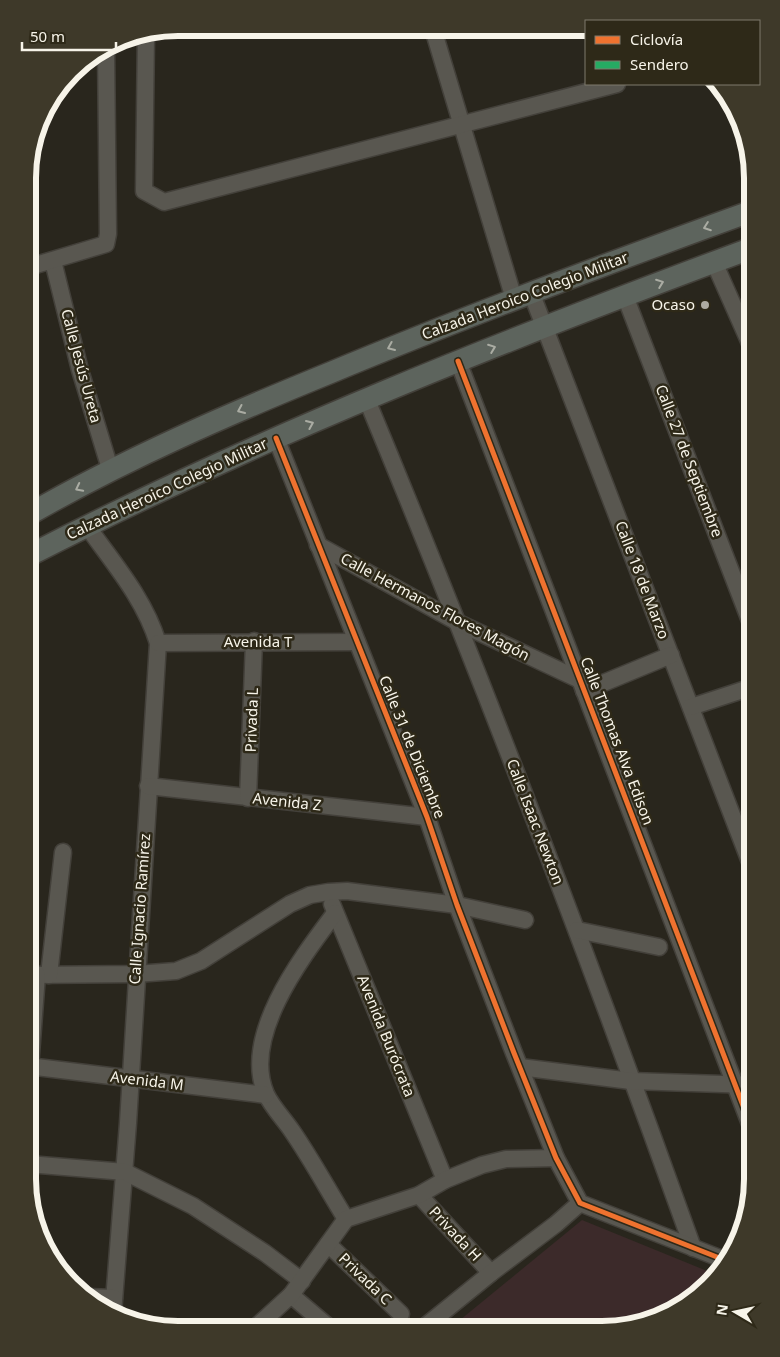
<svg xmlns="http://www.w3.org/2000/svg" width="780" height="1357" viewBox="0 0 780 1357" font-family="'Noto Sans',sans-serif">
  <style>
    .education { fill: #3c2a2a }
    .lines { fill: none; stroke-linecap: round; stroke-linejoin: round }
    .minor-casing { stroke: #43403a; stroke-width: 19 }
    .major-casing { stroke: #43403a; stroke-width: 24 }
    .minor { stroke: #595750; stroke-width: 16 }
    .major { stroke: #5d645d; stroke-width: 21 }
    .quiet { stroke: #26ab63; stroke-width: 4; stroke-dasharray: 8 4; stroke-linecap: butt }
    .cycleway-casing { stroke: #2e2918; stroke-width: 8 }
    .cycleway { stroke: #ef722f; stroke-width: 5 }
    .oneway { stroke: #aaaca3 }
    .poi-dot { fill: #afaca2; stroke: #2e2918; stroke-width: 2 }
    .labels { text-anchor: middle; stroke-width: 5; stroke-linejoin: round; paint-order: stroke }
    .street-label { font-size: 15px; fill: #f7f4e9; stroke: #2e2918 }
    .poi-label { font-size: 15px; fill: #f7f4e9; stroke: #2e2918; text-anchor: end }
    .rim { fill: none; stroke: #f7f4e9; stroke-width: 6 }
  </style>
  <rect width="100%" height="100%" fill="#29261d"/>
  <path class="education" d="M582,1220L717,1275L693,1299L651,1321L602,1329H449Z"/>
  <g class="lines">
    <defs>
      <g id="minor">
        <path d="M433,29L514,299"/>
        <path d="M146,34L144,191L164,202L617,84"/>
        <path d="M53,261L80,370L111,472"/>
        <path d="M714,262L752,348"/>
        <path d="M29,267L106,244L108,234L106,48"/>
        <path d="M531,292L752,867"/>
        <path d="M625,296L752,626"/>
        <path d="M458,361L752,1129"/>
        <path d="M367,400C483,680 591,963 693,1248"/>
        <path d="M276,438L427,817L457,905L514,1053L556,1158L580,1203L727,1261"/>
        <path d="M87,526C114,564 144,598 158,643L128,1123L113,1313"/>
        <path d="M318,545L459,623L580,680"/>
        <path d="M158,643L357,642"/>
        <path d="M584,691L671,655"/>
        <path d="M691,707L752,687"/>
        <path d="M148,786L427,817"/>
        <path d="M248,798L254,641"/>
        <path d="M332,904L445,1180"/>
        <path d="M335,913C302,957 241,1036 266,1094C272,1107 284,1119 292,1131C312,1160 328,1190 346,1219"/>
        <path d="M577,930L659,947"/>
        <path d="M28,975L136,974L176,971L201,961L290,904L310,895L328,892L347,891L457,905L525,920"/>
        <path d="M49,975L63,852"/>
        <path d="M28,1066L266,1095"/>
        <path d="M30,1067L37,975"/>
        <path d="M520,1067L631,1081L752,1085"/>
        <path d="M28,1164L125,1172L193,1206L265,1253L302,1281"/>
        <path d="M419,1195L491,1273"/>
        <path d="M328,1244L401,1314"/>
        <path d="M291,1295L331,1329"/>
        <path d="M87,1297L114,1298"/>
        <path d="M255,1328L291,1295L346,1219L419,1195L445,1180L482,1165L506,1159L556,1158"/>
        <path d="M422,1329L491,1273L556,1224L580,1203"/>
      </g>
      <g id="major">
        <path d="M28,515C125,459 229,414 332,372C471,314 611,262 752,211"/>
        <path d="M28,556C261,436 507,339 752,248"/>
      </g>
    </defs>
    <use href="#minor" class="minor-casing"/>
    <use href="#major" class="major-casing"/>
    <use href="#minor" class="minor"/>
    <use href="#major" class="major"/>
    <path class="quiet" d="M747,854L752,851"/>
    <defs>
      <g id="cycleway">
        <path d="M458,361L752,1129"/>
        <path d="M276,438L427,817L457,905L514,1053L556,1158L580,1203L727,1261"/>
      </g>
    </defs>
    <use href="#cycleway" class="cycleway-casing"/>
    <use href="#cycleway" class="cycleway"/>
  </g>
  <defs><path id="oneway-chevron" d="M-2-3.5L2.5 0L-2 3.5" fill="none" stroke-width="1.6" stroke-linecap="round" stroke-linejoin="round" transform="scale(1.25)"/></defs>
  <g class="oneway">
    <use href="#oneway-chevron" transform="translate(707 227) rotate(160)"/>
    <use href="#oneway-chevron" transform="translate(660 283) rotate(-21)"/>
    <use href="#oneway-chevron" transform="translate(391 347) rotate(157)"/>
    <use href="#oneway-chevron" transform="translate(492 348) rotate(-21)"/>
    <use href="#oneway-chevron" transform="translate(241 410) rotate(156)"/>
    <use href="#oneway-chevron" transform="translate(310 424) rotate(-23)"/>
    <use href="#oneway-chevron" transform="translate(79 488) rotate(153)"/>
  </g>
  <circle class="poi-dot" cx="705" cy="305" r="5"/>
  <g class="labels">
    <g class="street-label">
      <text transform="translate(525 296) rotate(-21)" y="5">Calzada Heroico Colegio Militar</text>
      <text transform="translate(81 366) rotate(75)" y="5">Calle Jesús Ureta</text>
      <text transform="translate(689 461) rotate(69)" y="5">Calle 27 de Septiembre</text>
      <text transform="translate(167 489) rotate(-25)" y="5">Calzada Heroico Colegio Militar</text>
      <text transform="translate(642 580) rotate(69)" y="5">Calle 18 de Marzo</text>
      <text transform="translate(435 607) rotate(28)" y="5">Calle Hermanos Flores Magón</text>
      <text x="258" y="647">Avenida T</text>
      <text transform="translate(252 720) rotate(-88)" y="5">Privada L</text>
      <text transform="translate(617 741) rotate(69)" y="5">Calle Thomas Alva Edison</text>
      <text transform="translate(412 747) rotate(68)" y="5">Calle 31 de Diciembre</text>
      <text transform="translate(287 802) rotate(6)" y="5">Avenida Z</text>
      <text transform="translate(535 822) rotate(69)" y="5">Calle Isaac Newton</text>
      <text transform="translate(140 909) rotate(-86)" y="5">Calle Ignacio Ramírez</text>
      <text transform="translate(386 1036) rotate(68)" y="5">Avenida Burócrata</text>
      <text transform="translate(147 1081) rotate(7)" y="5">Avenida M</text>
      <text transform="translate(455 1234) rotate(47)" y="5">Privada H</text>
      <text transform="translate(365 1279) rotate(44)" y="5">Privada C</text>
    </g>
    <g class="poi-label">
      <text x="695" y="310">Ocaso</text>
    </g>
  </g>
  <path d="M0 0H780V1357H0ZM178 36H602A142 142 0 0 1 744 178V1179A142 142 0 0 1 602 1321H178A142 142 0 0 1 36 1179V178A142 142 0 0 1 178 36Z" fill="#3e3929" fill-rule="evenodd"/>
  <path class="rim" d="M178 36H602A142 142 0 0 1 744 178V1179A142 142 0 0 1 602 1321H178A142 142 0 0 1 36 1179V178A142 142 0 0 1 178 36Z"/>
  <rect x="585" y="20" width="175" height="65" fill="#2e2918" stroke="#7e7a6c"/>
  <rect x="595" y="36" width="25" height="8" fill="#ef722f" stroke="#7e7a6c"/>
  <text x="630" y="45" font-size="15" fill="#f7f4e9">Ciclovía</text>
  <rect x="595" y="61" width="25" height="8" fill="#26ab63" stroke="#7e7a6c"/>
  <text x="630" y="70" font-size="15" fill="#f7f4e9">Sendero</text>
  <g transform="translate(735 1312) rotate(279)" stroke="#2e2918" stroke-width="4" paint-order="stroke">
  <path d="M0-4L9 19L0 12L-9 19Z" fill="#f7f4e9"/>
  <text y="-8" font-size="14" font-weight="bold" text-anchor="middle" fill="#f7f4e9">N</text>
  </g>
  <path d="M22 42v8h94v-8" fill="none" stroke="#f7f4e9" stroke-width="2.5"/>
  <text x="30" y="42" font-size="15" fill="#f7f4e9" stroke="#2e2918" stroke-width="4" paint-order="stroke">50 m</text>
</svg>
